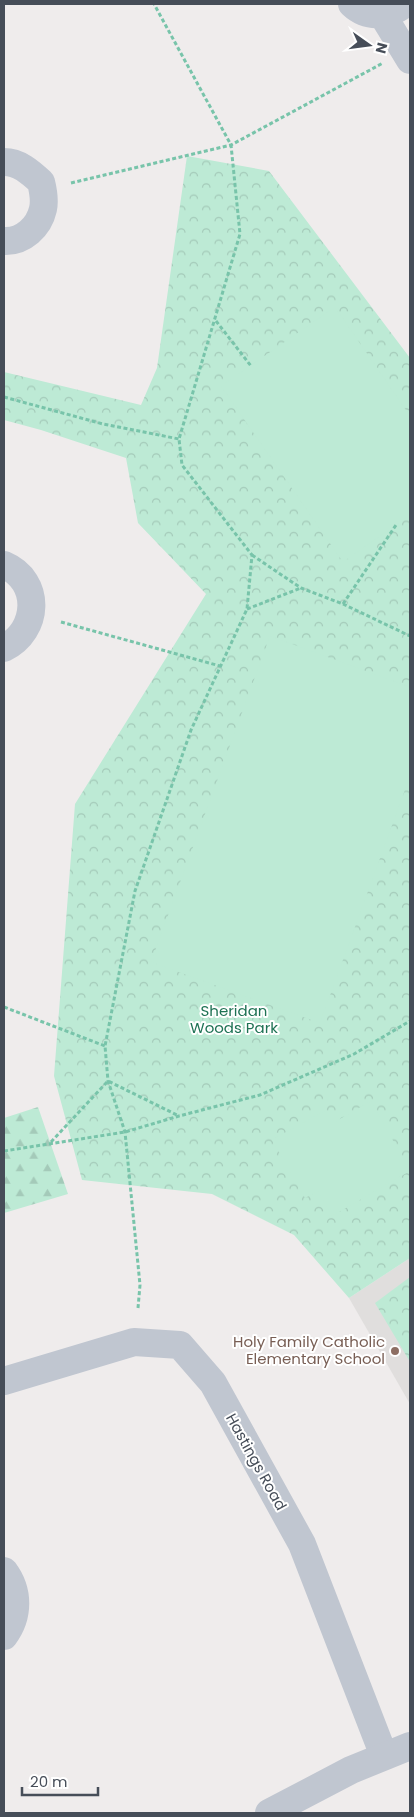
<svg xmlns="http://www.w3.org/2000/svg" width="414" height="1817" viewBox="0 0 414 1817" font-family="Poppins,sans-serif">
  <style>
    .education { fill: #e0dedd }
    .forest { fill: url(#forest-firs) }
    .park { fill: url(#park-crowns) }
    .garden { fill: #bdead5 }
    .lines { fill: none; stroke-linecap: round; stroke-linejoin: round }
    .path { stroke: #78c4aa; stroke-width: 3; stroke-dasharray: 4 2.5; stroke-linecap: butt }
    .minor { stroke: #c0c6d0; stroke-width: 28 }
    .education-dot { fill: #8d6e63; stroke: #fff; stroke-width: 2 }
    .labels { text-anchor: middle; stroke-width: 4; stroke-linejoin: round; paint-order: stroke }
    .park-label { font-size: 15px; fill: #1e7254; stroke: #fff }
    .education-label { font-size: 15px; fill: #785e54; stroke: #fff; text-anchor: end }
    .street-label { font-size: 15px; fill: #464d58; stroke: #fff }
  </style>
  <defs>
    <pattern id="forest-firs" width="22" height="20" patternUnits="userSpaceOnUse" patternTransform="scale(1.25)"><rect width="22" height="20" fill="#bdead5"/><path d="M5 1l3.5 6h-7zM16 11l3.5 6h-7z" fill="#a4cab9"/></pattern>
    <pattern id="park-crowns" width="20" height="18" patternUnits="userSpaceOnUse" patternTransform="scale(1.25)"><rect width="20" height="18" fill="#bdead5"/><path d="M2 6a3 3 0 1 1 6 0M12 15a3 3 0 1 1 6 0" fill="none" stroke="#a4cab9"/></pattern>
  </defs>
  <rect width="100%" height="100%" fill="#efecec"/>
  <path class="education" d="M410,1258V1404L349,1298Z"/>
  <path class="forest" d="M38,1107L68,1194L4,1213V1118Z"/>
  <g class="park">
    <path d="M187,156L269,171L410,358V1258L349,1298L294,1235L212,1194L82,1180L54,1076L75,804L206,594L138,523L126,458L41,430L4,420V372L141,405L157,368Z"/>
    <path d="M410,1277V1362L375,1303Z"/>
  </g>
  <g class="garden">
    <path d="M335,307L410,416V515L343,562L221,386Z"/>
    <path d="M270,636L410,687V776L320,1023L151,962Z"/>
    <path d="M371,1101L410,1171L332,1216L318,1191L305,1198L272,1140L324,1111L331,1124Z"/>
  </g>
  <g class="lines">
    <g class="path">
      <path d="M71,183L231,145L383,63"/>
      <path d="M216,321L251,366"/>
      <path d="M4,397L103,424L179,439"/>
      <path d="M252,555L301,588L343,604L410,636"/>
      <path d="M343,604L396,525"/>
      <path d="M247,609L301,588"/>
      <path d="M61,622L220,666"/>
      <path d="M4,1007L105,1046"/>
      <path d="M51,1142L108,1081L179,1116"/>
      <path d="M4,1151L125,1132L179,1116L260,1095L354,1054L410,1021"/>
      <path d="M138,1308L140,1285L125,1132L108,1081L105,1046L135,891L191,730L247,609L252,555L182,465L179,439L240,234L231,145L154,4"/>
    </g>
    <g class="minor">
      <path d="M352,4C368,19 388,16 405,4"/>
      <path d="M382,14L410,60"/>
      <path d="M4,162C19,162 30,172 41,182C43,190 45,200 43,209C39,227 23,242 4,241"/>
      <path d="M4,565C42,581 39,631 4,648"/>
      <path d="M4,1381L134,1342L180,1345L213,1383L302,1544L384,1756"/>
      <path d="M4,1571C19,1591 19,1616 4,1636"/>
      <path d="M269,1813L351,1770L410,1746"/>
    </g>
  </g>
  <circle class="education-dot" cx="395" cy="1351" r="5"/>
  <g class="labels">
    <g class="park-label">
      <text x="234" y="1016">Sheridan<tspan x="234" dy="17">Woods Park</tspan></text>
    </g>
    <g class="education-label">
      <text x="385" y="1347">Holy Family Catholic<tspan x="385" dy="17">Elementary School</tspan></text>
    </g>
    <g class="street-label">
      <text transform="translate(256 1462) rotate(61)" y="5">Hastings Road</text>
    </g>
  </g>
  <rect width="414" height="1817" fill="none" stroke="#464d58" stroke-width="10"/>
  <g transform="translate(369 45) rotate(104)" stroke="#ffffff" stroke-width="4" paint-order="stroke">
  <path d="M0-4L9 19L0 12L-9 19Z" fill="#464d58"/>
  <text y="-8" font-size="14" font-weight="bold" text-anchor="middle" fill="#464d58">N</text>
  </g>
  <path d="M22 1787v8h76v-8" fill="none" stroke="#464d58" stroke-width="2.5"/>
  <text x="30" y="1787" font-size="15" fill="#464d58" stroke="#ffffff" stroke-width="4" paint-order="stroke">20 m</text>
</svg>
